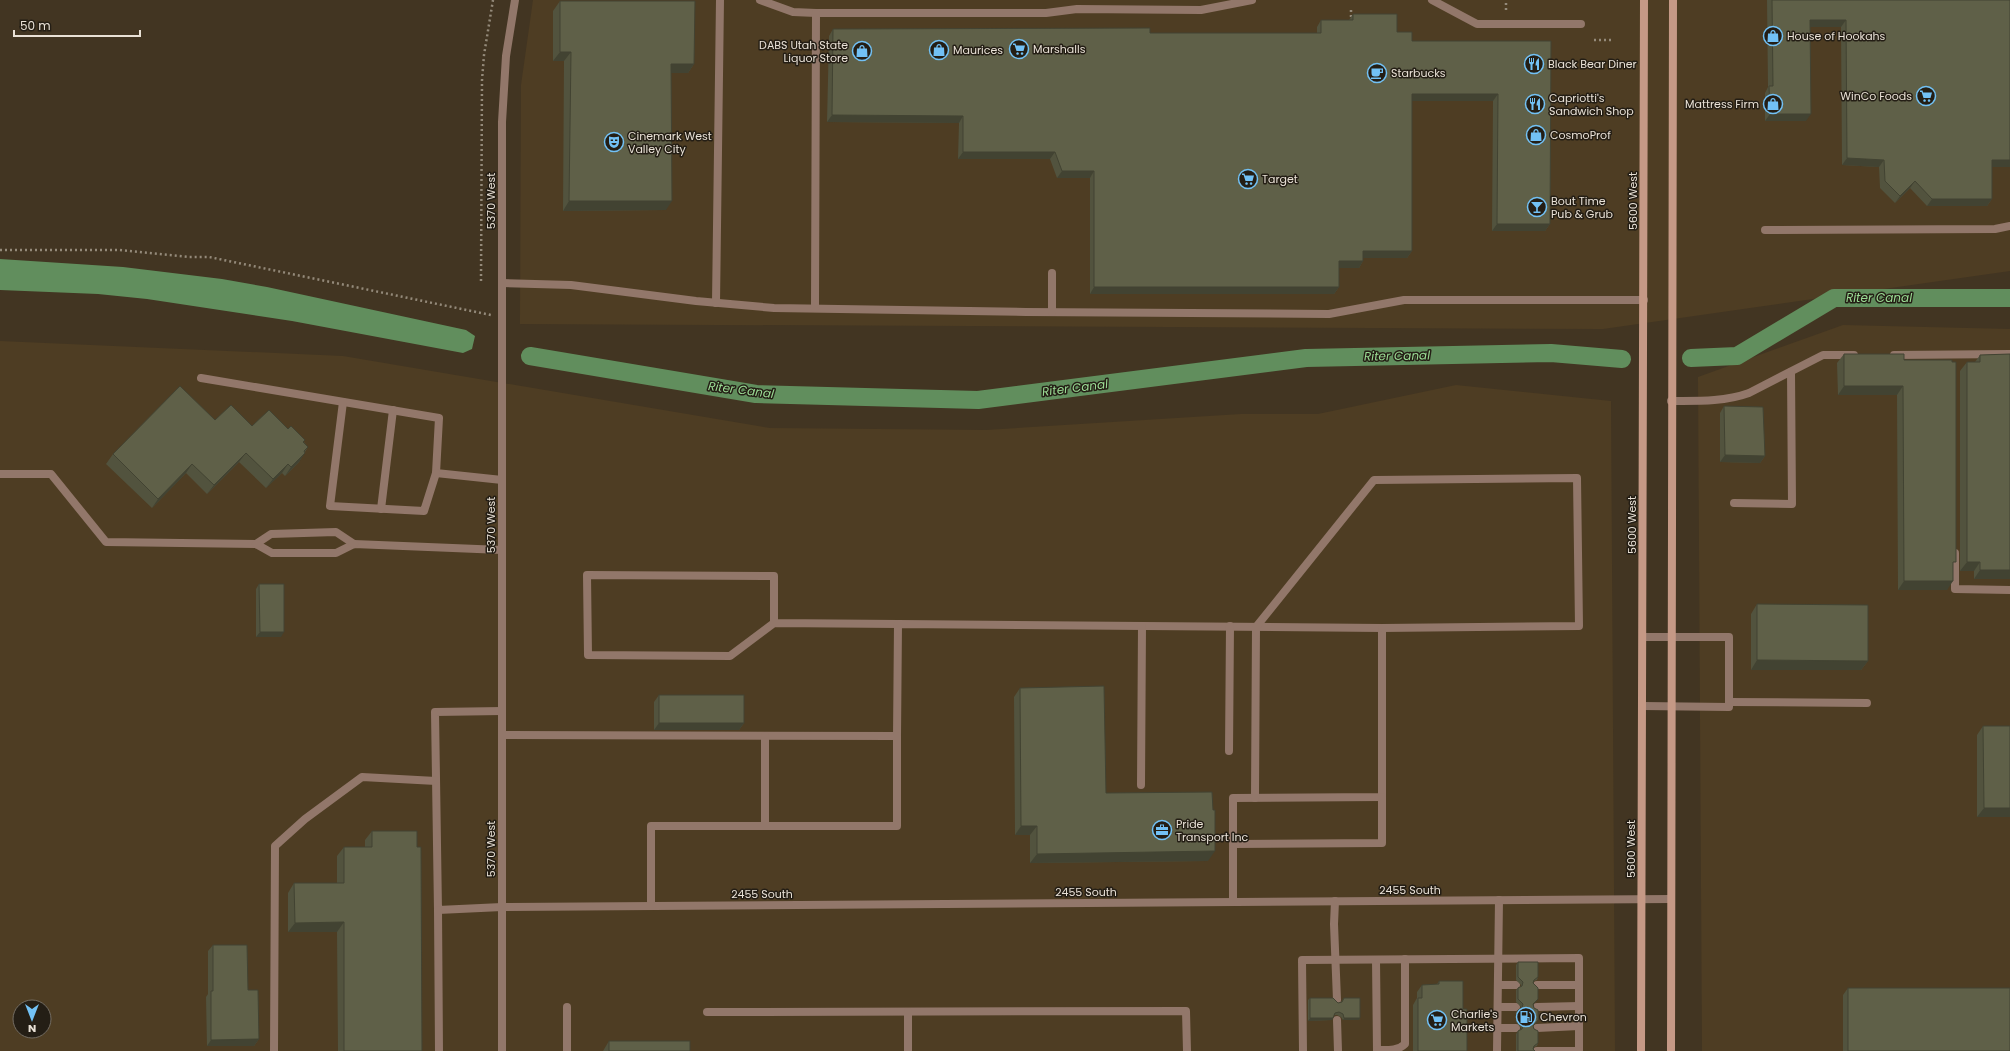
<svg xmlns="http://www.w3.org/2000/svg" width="2010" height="1051" viewBox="0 0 2010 1051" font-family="Poppins,sans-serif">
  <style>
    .built { fill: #4e3d23; fill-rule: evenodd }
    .water { fill: #618e5d }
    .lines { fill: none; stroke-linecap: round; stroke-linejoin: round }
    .canal { stroke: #618e5d; stroke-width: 18 }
    .path { stroke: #948a7a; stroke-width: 2.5; stroke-dasharray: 2 3; stroke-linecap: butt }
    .service { stroke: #92776a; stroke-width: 8 }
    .minor { stroke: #92776a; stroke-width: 8 }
    .tertiary { stroke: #92776a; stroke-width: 8 }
    .secondary { stroke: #c59986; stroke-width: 8 }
    .wall { fill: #52533e }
    .shaded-wall { fill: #424332 }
    .building { fill: #5f6048; stroke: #424332 }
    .labels { text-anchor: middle; stroke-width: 3; stroke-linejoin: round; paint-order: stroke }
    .poi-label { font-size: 11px; fill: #e9e1d6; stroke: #241e15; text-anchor: start }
    .street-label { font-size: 11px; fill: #e9e1d6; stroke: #241e15 }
    .water-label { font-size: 12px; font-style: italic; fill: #9adb94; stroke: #241e15 }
  </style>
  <rect width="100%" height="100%" fill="#423522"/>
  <g class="built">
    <path d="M533,0H2010V271L1603,329L520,324L521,85Z"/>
    <path d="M1843,325L2010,329V1051H1702L1698,377Z"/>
    <path d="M0,341L343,356L770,428L986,430L1241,414H1318L1456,385L1611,401L1615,1051H0ZM20,1007H44V1031H20Z"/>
  </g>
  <path class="water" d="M0,259L123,267L222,279L267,287L466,330L475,336L472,349L463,353L292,321L147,299L98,294L0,290Z"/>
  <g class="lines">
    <g class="canal">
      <path d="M530,356L756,394L978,400L1306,358L1551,353L1622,359"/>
      <path d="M1691,358L1737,356L1834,298H2010"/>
    </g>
    <g class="path">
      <path d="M1351,10V17"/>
      <path d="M1506,10V0"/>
      <path d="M1594,40H1613"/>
      <path d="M0,250H120L189,257H209L491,315"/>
      <path d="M481,281L482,80L484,55L493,0"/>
    </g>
    <g class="service">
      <path d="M760,0L793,12L816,13H1046L1077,9L1201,10L1252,0"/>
      <path d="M1432,0L1477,24H1581"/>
      <path d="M1765,230L1995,229L2010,226"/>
      <path d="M502,283L571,285L696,301L774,308L1026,312L1329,314L1404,300H1644"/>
      <path d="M716,303L720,0"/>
      <path d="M815,308L816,13"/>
      <path d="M1052,312V273"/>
      <path d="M1894,355L2010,354"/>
      <path d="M201,378L439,418L436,473L502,480"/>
      <path d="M1671,401C1698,401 1724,402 1749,393L1823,355H1854"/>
      <path d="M343,402L330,506L424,511L436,473"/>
      <path d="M0,474H51L106,542L256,544L272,553H336L354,544L502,550"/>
      <path d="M1734,503L1792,504L1791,372"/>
      <path d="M381,509L393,410"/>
      <path d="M256,544L271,534L336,532L354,544"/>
      <path d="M1955,553V589L2010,590"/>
      <path d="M774,623L730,656L588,655L587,575L774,576V623L898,624"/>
      <path d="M1729,702L1867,703"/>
      <path d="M1643,706L1729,707V637H1643"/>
      <path d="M502,711L435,712L438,910L502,907"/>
      <path d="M502,735L897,736L898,624L1382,628V797L1233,798V902"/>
      <path d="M765,736V826"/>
      <path d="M1229,751L1230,626"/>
      <path d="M1141,785L1142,626"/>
      <path d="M1255,798L1256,627L1374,480L1577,478L1579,626L1382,628"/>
      <path d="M1233,844L1382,843V797"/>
      <path d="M1335,901L1334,924L1337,1000"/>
      <path d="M651,906V826H897V736"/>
      <path d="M438,910L439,1051"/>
      <path d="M1376,960L1377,1051"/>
      <path d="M1498,985H1516"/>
      <path d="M1537,985H1579"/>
      <path d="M567,1007V1051"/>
      <path d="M1498,1007H1516"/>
      <path d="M1537,1007L1579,1006"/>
      <path d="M707,1012L1186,1011L1187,1051"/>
      <path d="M908,1012V1051"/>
      <path d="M1337,1020L1338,1051"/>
      <path d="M1497,1028H1516"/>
      <path d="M1537,1028L1579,1026"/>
      <path d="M1377,1050C1387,1050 1398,1051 1405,1044V959"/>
      <path d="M274,1051L275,846L305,819L362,777L436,781"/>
      <path d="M1303,1051L1302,960L1579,958V1051"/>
      <path d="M1497,1051L1499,900"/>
      <path d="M1537,1051H1579"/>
    </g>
    <path class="minor" d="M502,907L1671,899"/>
    <path class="tertiary" d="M502,1051V122L506,56L515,0"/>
    <g class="secondary">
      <path d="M1641,1051L1644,0"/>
      <path d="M1671,1051L1673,0"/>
    </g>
  </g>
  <g class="wall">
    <path d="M1767,0H2010V167H1992V199L1987,206H1927L1910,188L1895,203L1880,188L1879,167L1842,165L1841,27H1810L1806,121H1765V93L1768,87Z"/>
    <path d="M560,1L694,64L688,73H671L666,210L563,211L564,61H553V11Z"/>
    <path d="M1353,14L1397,32L1412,41H1551L1550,224L1545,231H1492L1493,101H1412V251L1407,258H1363V261L1359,268H1339V287L1334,294H1090V178H1057L1050,159H958L959,123L827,122L829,36L833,29L1150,33H1317V27L1321,20H1349Z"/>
    <path d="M1844,354L1904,360L1953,566L1947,590H1898L1897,395H1838L1837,363Z"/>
    <path d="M2010,354V579H1974V571H1960V371L1967,362H1975L1980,355Z"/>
    <path d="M1724,406L1765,456L1760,463L1720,462V413Z"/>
    <path d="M215,420L252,426L304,442L308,447L299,462L285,476L282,473L266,488L239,462L207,494L186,473L152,508L106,464L113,454Z"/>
    <path d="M259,584L281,637H256V589Z"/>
    <path d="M1757,604L1868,661L1861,670H1751V614Z"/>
    <path d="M1020,688L1106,793L1213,810L1208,861L1030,863V835H1015L1014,697Z"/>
    <path d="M659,695L744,723L739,730H654V702Z"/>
    <path d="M1983,726L2010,817H1977V735Z"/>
    <path d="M372,831L417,847L422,1051H338L337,932H288V893L294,883H337V856L344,847H365V840Z"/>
    <path d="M213,945L248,990L259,1039L254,1046H207L206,997L208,994V951Z"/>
    <path d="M1518,962L1538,977L1537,980L1534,981L1533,983L1538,999L1533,1005L1538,1020L1533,1026L1538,1043L1537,1046L1534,1047L1533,1049L1535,1051H1516V1034L1518,1031L1521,1029V1028L1516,1022V1012L1518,1010L1521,1008V1007L1516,1002V990L1518,988L1521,986V985L1516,980V965Z"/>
    <path d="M1439,981L1463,1009L1467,1051H1413V1005L1417,998V992L1422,985L1437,984Z"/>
    <path d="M1848,988L2010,1051H1843V995Z"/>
    <path d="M1310,998L1338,1003L1341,1002L1344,998L1360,1018L1359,1020H1343L1341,1017L1337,1015H1334L1332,1020L1308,1021V1000Z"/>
    <path d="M609,1041L690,1051H603Z"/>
  </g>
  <g class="shaded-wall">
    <path d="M1810,20H1846L1841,27H1805Z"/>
    <path d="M560,52H571L564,61H553Z"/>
    <path d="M671,64H694L688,73H665Z"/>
    <path d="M1412,94H1498L1493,101H1407Z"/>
    <path d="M1770,114H1811L1806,121H1765Z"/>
    <path d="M832,115L963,116L959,123L827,122Z"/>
    <path d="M963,152H1055L1050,159H958Z"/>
    <path d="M1847,158L1884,160L1879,167L1842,165Z"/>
    <path d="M1992,160H2010V167H1987Z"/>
    <path d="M1062,171H1094L1090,178H1057Z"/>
    <path d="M1915,181L1910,188L1895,203L1900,196Z"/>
    <path d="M1932,199H1992L1987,206H1927Z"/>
    <path d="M569,201H672L666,210L563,211Z"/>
    <path d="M1497,224H1550L1545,231H1492Z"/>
    <path d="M1363,251H1412L1407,258H1359Z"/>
    <path d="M1339,261H1363L1359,268H1334Z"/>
    <path d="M1094,287H1339L1334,294H1090Z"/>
    <path d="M1844,386H1903L1897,395H1838Z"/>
    <path d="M246,453L239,462L207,494L214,485Z"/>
    <path d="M305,453L299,462L285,476L291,467Z"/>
    <path d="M1725,455L1765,456L1760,463L1720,462Z"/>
    <path d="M192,464L186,473L152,508L158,499Z"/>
    <path d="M288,464L282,473L266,488L273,479Z"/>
    <path d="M1967,562H1980L1974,571H1960Z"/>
    <path d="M1980,570H2010V579H1974Z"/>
    <path d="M1904,581H1953L1947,590H1898Z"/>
    <path d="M260,632H284L281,637H256Z"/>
    <path d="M1757,660L1868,661L1861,670H1751Z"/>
    <path d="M659,723H744L739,730H654Z"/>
    <path d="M1984,808H2010V817H1977Z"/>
    <path d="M1021,826H1037L1030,835H1015Z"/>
    <path d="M1215,851L1208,861L1030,863L1037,854Z"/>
    <path d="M344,922L337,932H288L295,923Z"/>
    <path d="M1310,1018H1333L1332,1020L1308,1021Z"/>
    <path d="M1344,1018H1360L1359,1020H1343Z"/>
    <path d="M259,1039L254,1046H207L211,1040Z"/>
  </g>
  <g class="building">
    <path d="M1772,0H2010V160H1992V199H1932L1915,181L1900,196L1885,181L1884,160L1847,158L1846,20H1810L1811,114H1770L1769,86H1773Z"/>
    <path d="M560,1H695L694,64H671L672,201H569L571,52H560Z"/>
    <path d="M1353,14H1397V32H1412V41H1551L1550,224H1497L1498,94H1412V251H1363V261H1339V287H1094V171H1062L1055,152H963V116L832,115L833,29L1150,28V33H1321V20H1353Z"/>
    <path d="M1844,354H1904V360H1952V362H1956V562H1953V581H1904L1903,386H1844Z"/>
    <path d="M2010,354V570H1980V562H1967V362H1980V355Z"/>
    <path d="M180,386L215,420L231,405L252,426L269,410L288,429L291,426L305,440L303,442L308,447L304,451L305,453L291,467L288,464L273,479L246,453L214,485L192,464L158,499L113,454Z"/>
    <path d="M1724,406L1763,407L1765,456L1725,455Z"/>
    <path d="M259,584H284V632H260Z"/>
    <path d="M1757,604L1868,605V661L1757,660Z"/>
    <path d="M1104,686L1106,793L1212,792L1213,810H1215V851L1037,854V826H1021L1020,688Z"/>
    <rect x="659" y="695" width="85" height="28"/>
    <path d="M1983,726H2010V808H1984Z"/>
    <path d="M372,831H417V847H421L422,1051H344V922L295,923L294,883H344V847H372Z"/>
    <path d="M213,945H247L248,990H258L259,1039L211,1040V991H213Z"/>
    <path d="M1518,962H1538V977L1534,980L1533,983L1538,988V999L1533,1004L1534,1008L1538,1010V1020L1533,1026L1534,1029L1538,1031V1043L1534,1046L1533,1049L1535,1051H1518V1031L1522,1029L1523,1025L1518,1020V1010L1522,1008L1523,1004L1518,999V988L1522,986L1523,982L1518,977Z"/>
    <path d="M1439,981H1463V1009H1467V1051H1418V998H1422V985L1439,984Z"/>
    <rect x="1848" y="988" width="162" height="63"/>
    <path d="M1310,998H1333L1338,1003L1342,1002L1344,998H1360V1018H1344L1343,1014L1339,1012L1335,1013L1333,1018H1310Z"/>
    <rect x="609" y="1041" width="81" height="10"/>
  </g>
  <defs>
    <symbol id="shop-ring" viewBox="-11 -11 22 22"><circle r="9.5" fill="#241e15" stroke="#72c1f5" stroke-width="1.5"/><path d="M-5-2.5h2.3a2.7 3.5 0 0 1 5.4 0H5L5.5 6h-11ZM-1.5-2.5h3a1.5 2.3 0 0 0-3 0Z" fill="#72c1f5"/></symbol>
    <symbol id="supermarket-ring" viewBox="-11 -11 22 22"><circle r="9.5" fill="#241e15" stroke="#72c1f5" stroke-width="1.5"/><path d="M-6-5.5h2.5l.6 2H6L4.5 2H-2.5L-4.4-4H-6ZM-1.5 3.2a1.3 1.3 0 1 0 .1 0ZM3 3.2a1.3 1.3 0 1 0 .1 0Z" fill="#72c1f5"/></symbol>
    <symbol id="restaurant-ring" viewBox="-11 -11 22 22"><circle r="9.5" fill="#241e15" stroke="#72c1f5" stroke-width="1.5"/><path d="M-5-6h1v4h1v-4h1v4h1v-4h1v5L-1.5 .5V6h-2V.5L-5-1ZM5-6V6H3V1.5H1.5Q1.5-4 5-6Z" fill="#72c1f5"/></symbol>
    <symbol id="cafe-ring" viewBox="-11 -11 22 22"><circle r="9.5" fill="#241e15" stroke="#72c1f5" stroke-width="1.5"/><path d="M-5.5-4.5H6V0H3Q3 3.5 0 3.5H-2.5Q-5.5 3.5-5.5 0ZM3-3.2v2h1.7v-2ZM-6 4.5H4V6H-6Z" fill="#72c1f5"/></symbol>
    <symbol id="theatre-ring" viewBox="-11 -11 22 22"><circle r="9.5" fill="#241e15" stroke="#72c1f5" stroke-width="1.5"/><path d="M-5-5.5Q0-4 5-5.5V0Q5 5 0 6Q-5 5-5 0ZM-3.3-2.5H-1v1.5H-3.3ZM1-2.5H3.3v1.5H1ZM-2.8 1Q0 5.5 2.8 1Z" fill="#72c1f5"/></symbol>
    <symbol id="bar-ring" viewBox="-11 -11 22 22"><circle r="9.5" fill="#241e15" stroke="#72c1f5" stroke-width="1.5"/><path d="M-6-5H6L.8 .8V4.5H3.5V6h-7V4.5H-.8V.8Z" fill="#72c1f5"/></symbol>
    <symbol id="office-ring" viewBox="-11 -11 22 22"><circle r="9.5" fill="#241e15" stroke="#72c1f5" stroke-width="1.5"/><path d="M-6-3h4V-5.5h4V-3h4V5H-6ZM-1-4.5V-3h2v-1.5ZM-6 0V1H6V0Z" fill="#72c1f5"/></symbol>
    <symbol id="fuel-ring" viewBox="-11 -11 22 22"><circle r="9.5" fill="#241e15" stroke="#72c1f5" stroke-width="1.5"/><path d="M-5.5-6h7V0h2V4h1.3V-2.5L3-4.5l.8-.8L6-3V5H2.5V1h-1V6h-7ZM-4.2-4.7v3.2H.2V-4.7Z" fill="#72c1f5"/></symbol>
  </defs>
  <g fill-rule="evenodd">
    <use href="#shop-ring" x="1762" y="25" width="22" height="22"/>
    <use href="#supermarket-ring" x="1008" y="38" width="22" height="22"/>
    <use href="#shop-ring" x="928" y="39" width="22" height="22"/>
    <use href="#shop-ring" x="851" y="40" width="22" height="22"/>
    <use href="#restaurant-ring" x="1523" y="53" width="22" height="22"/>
    <use href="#cafe-ring" x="1366" y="62" width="22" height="22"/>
    <use href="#supermarket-ring" x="1915" y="85" width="22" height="22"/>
    <use href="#restaurant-ring" x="1524" y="93" width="22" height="22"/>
    <use href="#shop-ring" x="1762" y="93" width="22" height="22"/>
    <use href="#shop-ring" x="1525" y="124" width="22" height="22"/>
    <use href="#theatre-ring" x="603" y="131" width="22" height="22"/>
    <use href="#supermarket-ring" x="1237" y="168" width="22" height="22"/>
    <use href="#bar-ring" x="1526" y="196" width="22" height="22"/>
    <use href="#office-ring" x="1151" y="819" width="22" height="22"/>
    <use href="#fuel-ring" x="1515" y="1006" width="22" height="22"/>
    <use href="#supermarket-ring" x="1426" y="1009" width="22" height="22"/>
  </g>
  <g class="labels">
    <g class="poi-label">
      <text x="1787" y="40">House of Hookahs</text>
      <text x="848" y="49" text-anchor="end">DABS Utah State<tspan x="848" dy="13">Liquor Store</tspan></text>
      <text x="1033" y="53">Marshalls</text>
      <text x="953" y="54">Maurices</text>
      <text x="1548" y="68">Black Bear Diner</text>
      <text x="1391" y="77">Starbucks</text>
      <text x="1912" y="100" text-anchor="end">WinCo Foods</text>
      <text x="1549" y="102">Capriotti's<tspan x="1549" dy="13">Sandwich Shop</tspan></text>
      <text x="1759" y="108" text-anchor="end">Mattress Firm</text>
      <text x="1550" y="139">CosmoProf</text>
      <text x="628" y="140">Cinemark West<tspan x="628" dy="13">Valley City</tspan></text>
      <text x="1262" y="183">Target</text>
      <text x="1551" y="205">Bout Time<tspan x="1551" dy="13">Pub &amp; Grub</tspan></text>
      <text x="1176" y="828">Pride<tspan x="1176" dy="13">Transport Inc</tspan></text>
      <text x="1451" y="1018">Charlie's<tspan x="1451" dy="13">Markets</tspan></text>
      <text x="1540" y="1021">Chevron</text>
    </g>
    <g class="street-label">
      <text transform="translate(491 201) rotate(-90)" y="4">5370 West</text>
      <text transform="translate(1633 201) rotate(-90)" y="4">5600 West</text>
      <text transform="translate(491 525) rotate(-90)" y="4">5370 West</text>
      <text transform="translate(1632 525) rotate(-90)" y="4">5600 West</text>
      <text transform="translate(491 849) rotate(-90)" y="4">5370 West</text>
      <text transform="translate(1631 849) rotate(-90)" y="4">5600 West</text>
      <text x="1410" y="894">2455 South</text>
      <text x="1086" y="896">2455 South</text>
      <text x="762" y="898">2455 South</text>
    </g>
    <g class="water-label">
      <text x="1879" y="302">Riter Canal</text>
      <text transform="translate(1397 356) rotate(-1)" y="4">Riter Canal</text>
      <text transform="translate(1075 388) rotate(-7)" y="4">Riter Canal</text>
      <text transform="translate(741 390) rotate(7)" y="4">Riter Canal</text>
    </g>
  </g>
  <g transform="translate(32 1019) rotate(180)"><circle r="19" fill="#241e15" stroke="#736c62"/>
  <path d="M0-3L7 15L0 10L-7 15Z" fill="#72c1f5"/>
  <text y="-6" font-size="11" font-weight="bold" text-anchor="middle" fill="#e9e1d6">N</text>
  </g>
  <path d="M14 30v6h126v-6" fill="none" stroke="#e9e1d6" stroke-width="2"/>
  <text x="20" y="30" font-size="12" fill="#e9e1d6" stroke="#241e15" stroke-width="3" paint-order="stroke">50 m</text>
</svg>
